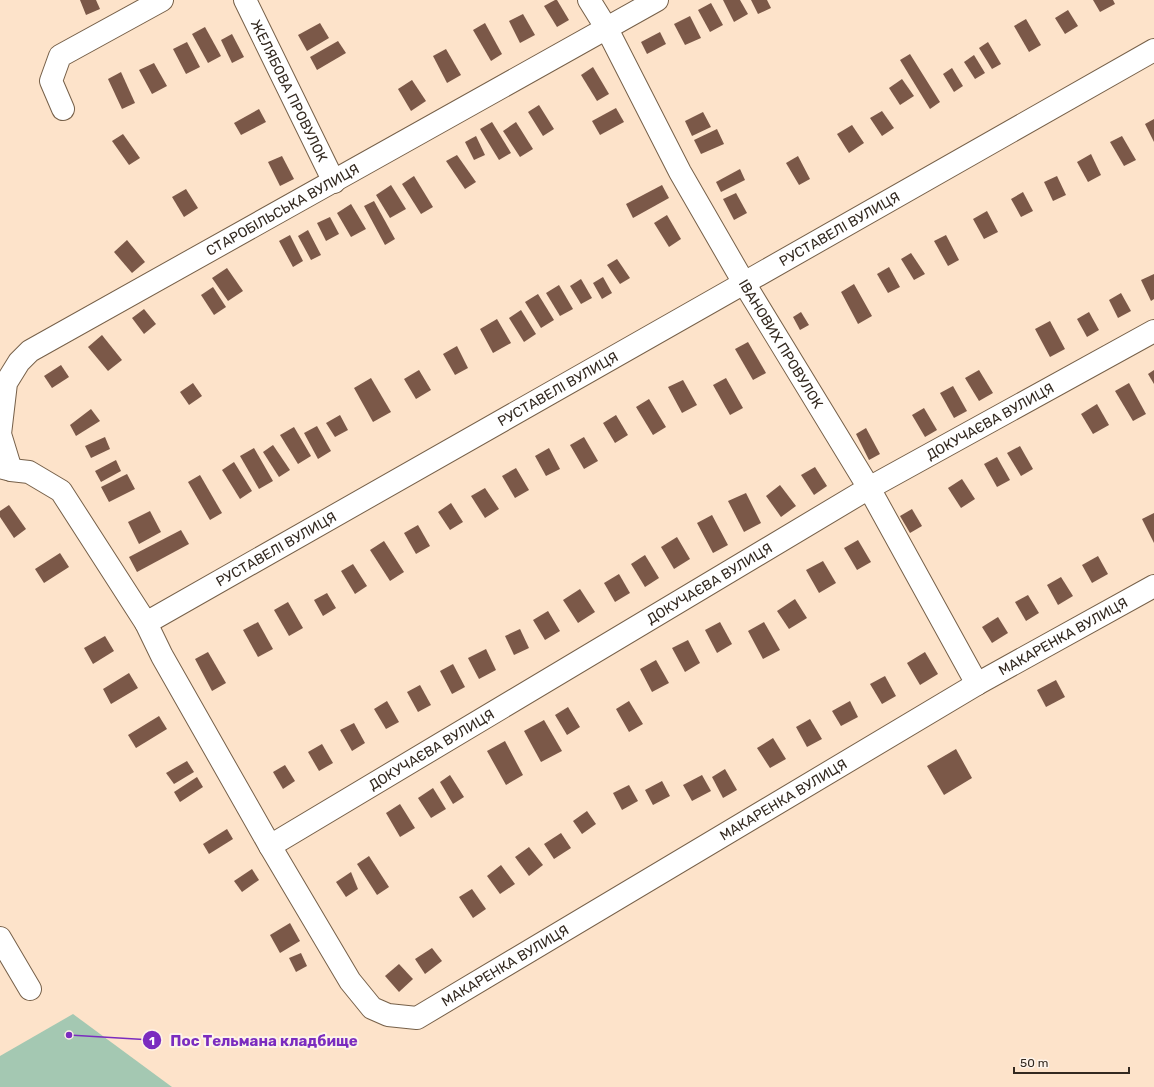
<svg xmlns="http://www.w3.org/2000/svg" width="1154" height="1087" viewBox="0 0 1154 1087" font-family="Rubik,sans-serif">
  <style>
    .green { fill: #a4c8b2 }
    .building { fill: #7b5848 }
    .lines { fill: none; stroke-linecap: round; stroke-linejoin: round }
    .minor-casing { stroke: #766049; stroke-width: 24 }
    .minor { stroke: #fff; stroke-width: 22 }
    .labels { text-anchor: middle; stroke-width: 4; stroke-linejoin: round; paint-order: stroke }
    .street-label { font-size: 14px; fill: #332920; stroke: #fef3e9 }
    .leader { fill: none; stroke: #7b2cbf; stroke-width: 1.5 }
    .callout-dot { fill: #7b2cbf; stroke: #fef3e9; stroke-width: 1.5 }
    .mark-label { font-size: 12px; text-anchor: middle; font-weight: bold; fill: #fff }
    .callout-label { font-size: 15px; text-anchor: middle; font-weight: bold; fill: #7b2cbf; stroke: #fef3e9; stroke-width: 4; stroke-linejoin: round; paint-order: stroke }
  </style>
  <rect width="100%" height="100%" fill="#fde3ca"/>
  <path class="green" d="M73,1014L172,1087H0V1056Z"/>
  <g class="building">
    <path d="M80,0H96L100,9L86,15Z"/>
    <path d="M555,0H557L569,20L557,27L544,6Z"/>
    <path d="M723,0H740L748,14L734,22Z"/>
    <path d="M751,0H767L771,8L758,14Z"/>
    <path d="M1093,0H1113L1115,4L1100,12Z"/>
    <path d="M711,3L723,25L710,32L698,10Z"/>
    <path d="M1068,10L1078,26L1065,34L1055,18Z"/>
    <path d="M523,14L535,35L520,43L509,21Z"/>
    <path d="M690,16L701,38L685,45L674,24Z"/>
    <path d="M1026,19L1041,45L1029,52L1014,26Z"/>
    <path d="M320,23L329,38L307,51L298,35Z"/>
    <path d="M485,23L502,54L491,61L473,30Z"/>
    <path d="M205,27L221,56L208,63L192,34Z"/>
    <path d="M660,32L666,44L647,54L641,42Z"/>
    <path d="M232,34L244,57L232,63L221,40Z"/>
    <path d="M338,41L346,53L317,70L310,57Z"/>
    <path d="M187,42L200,67L186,74L173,49Z"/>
    <path d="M988,42L1001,64L992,69L979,48Z"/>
    <path d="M446,49L461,75L447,83L433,56Z"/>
    <path d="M910,54L940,102L930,109L900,60Z"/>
    <path d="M974,55L985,73L975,79L964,62Z"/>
    <path d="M154,63L167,86L152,94L139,70Z"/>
    <path d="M593,67L609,94L597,101L581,75Z"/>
    <path d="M952,68L963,86L954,92L943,74Z"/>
    <path d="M121,72L135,103L122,109L108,79Z"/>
    <path d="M902,79L914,96L900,105L889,88Z"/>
    <path d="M412,80L426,101L411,111L398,89Z"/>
    <path d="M539,105L554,129L543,136L528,112Z"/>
    <path d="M616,108L624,122L600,135L592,121Z"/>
    <path d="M259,109L266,122L241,135L234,123Z"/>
    <path d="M882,111L894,128L882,136L870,118Z"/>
    <path d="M703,112L711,127L692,136L685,121Z"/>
    <path d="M1154,119V142L1145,124Z"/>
    <path d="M492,122L511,153L499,160L480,129Z"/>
    <path d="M516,122L533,149L520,157L503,131Z"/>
    <path d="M852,125L864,143L849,153L837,134Z"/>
    <path d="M717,129L724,144L701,154L694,140Z"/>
    <path d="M123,134L140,158L129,165L112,141Z"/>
    <path d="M476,136L485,155L474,160L465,142Z"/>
    <path d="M1122,136L1136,160L1124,166L1110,142Z"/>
    <path d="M1091,154L1101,175L1088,182L1077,162Z"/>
    <path d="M457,155L476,182L465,189L446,161Z"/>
    <path d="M282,156L294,179L280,186L268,162Z"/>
    <path d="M798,156L810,179L799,185L786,163Z"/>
    <path d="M740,169L745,180L721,192L716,182Z"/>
    <path d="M414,176L433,207L421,214L402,184Z"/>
    <path d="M1057,176L1066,195L1053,201L1044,182Z"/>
    <path d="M391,185L406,209L390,218L376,195Z"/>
    <path d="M662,185L669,198L633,218L626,204Z"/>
    <path d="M186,189L198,208L184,217L172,197Z"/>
    <path d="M1023,192L1033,211L1021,217L1011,199Z"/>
    <path d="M736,193L747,213L734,220L723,199Z"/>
    <path d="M374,201L395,239L385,245L364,206Z"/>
    <path d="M351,204L366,229L351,237L337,213Z"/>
    <path d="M987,211L998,232L984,239L973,219Z"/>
    <path d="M667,215L681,239L669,247L654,223Z"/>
    <path d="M330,217L339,234L326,241L317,223Z"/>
    <path d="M308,230L321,255L311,260L298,236Z"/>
    <path d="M290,235L303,261L293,267L279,241Z"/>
    <path d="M946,235L959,260L948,266L934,241Z"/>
    <path d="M127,240L145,262L132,273L114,252Z"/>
    <path d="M911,253L925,274L914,280L901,259Z"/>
    <path d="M617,259L630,278L620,284L607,265Z"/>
    <path d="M889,267L900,287L888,293L877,274Z"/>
    <path d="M227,268L243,291L228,301L212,278Z"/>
    <path d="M1154,274V299L1151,301L1141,280Z"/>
    <path d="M603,277L612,293L602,299L593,283Z"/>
    <path d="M581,279L592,298L581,304L570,286Z"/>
    <path d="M854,284L872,316L858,324L841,292Z"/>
    <path d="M559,285L573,309L560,316L546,293Z"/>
    <path d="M213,287L226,307L214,315L201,295Z"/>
    <path d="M1121,293L1131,311L1118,318L1109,300Z"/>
    <path d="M538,294L554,320L541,328L525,302Z"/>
    <path d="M144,309L156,324L144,334L132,318Z"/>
    <path d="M521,310L536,334L524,342L509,318Z"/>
    <path d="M801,312L809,325L800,330L793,317Z"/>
    <path d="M1089,312L1099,330L1087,337L1077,319Z"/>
    <path d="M497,319L511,343L493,353L480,329Z"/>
    <path d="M1050,321L1065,349L1050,357L1035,329Z"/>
    <path d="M102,335L122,360L108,371L88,347Z"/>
    <path d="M748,342L766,373L753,380L735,349Z"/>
    <path d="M457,346L468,368L455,375L443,354Z"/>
    <path d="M61,365L69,377L52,388L44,376Z"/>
    <path d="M419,370L431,390L416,399L404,379Z"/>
    <path d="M979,370L993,393L979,401L965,378Z"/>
    <path d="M1154,370V384L1148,374Z"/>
    <path d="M371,378L391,412L373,422L354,388Z"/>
    <path d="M726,378L743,408L730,415L713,385Z"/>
    <path d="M683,380L697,405L682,413L668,387Z"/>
    <path d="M193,383L202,396L189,405L180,392Z"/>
    <path d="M1129,383L1146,414L1133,421L1115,391Z"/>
    <path d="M953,386L967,411L954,418L940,393Z"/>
    <path d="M649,399L666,427L653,435L636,407Z"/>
    <path d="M1097,404L1109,425L1093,434L1081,414Z"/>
    <path d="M924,408L937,430L925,437L912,415Z"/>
    <path d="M91,409L100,421L76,436L70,425Z"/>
    <path d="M340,415L348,430L335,437L326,423Z"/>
    <path d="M616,415L628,435L615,443L603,423Z"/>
    <path d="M317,426L331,451L318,459L304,433Z"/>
    <path d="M294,427L311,456L298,464L280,435Z"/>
    <path d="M866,428L880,454L869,460L856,434Z"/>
    <path d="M105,437L110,449L91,458L85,446Z"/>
    <path d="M584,437L598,461L584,469L570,445Z"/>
    <path d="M273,445L290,470L279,477L263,452Z"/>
    <path d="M1020,446L1033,469L1021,476L1007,453Z"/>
    <path d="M254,448L273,481L259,489L240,456Z"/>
    <path d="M549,448L560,469L546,476L535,456Z"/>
    <path d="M997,457L1010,480L997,487L984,464Z"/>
    <path d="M116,460L121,471L101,482L95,471Z"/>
    <path d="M234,462L252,491L240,499L222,470Z"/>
    <path d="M815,467L827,486L814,495L801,475Z"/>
    <path d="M516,468L529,490L515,498L502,476Z"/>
    <path d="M127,474L135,489L109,502L101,487Z"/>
    <path d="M200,475L222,513L210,520L188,482Z"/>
    <path d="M962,479L975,499L961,508L948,488Z"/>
    <path d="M780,485L796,506L781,517L766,496Z"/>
    <path d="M485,488L499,509L485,518L471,496Z"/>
    <path d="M746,493L761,523L744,532L728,501Z"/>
    <path d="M451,503L463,522L450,530L438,512Z"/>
    <path d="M9,505L26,529L14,538L0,517V511Z"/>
    <path d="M912,509L922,526L910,533L900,516Z"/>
    <path d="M150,511L161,532L139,544L128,522Z"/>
    <path d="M1154,513V543L1142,519Z"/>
    <path d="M712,515L728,545L713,553L697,523Z"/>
    <path d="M418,525L430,546L416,554L404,533Z"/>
    <path d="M181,530L189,544L137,572L129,557Z"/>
    <path d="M677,537L690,559L674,569L661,547Z"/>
    <path d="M858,540L871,562L857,570L844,548Z"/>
    <path d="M384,541L404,572L390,581L370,550Z"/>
    <path d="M60,553L69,567L44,583L35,569Z"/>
    <path d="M645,555L659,578L645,587L631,564Z"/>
    <path d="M1098,556L1108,574L1092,583L1082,565Z"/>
    <path d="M823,561L836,583L819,593L806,570Z"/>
    <path d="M353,564L367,586L355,594L341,571Z"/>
    <path d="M619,574L630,593L615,602L604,583Z"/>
    <path d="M1061,577L1073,596L1058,605L1047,585Z"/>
    <path d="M580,589L595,612L578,623L563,600Z"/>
    <path d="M327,593L336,608L323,616L314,600Z"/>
    <path d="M1028,595L1039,613L1026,621L1015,602Z"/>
    <path d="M795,599L807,618L789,629L777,611Z"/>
    <path d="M288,602L303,628L289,636L274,610Z"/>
    <path d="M548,611L560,631L545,640L533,620Z"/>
    <path d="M998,617L1008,633L992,643L982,627Z"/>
    <path d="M258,622L273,649L258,657L243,630Z"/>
    <path d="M720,622L732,644L717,653L705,630Z"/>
    <path d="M764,622L780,650L763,659L748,631Z"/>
    <path d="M520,629L529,648L514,655L505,636Z"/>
    <path d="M105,636L114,651L93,664L84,648Z"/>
    <path d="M688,640L700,663L685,672L672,648Z"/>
    <path d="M486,649L496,670L479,679L468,658Z"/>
    <path d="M208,652L226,683L212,691L195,659Z"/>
    <path d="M925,652L938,674L920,685L907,663Z"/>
    <path d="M656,660L669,683L652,692L640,669Z"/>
    <path d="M453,664L465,687L452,694L440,671Z"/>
    <path d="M129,673L138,688L111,704L103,689Z"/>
    <path d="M885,676L896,696L882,704L870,684Z"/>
    <path d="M1056,680L1065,697L1046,707L1037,690Z"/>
    <path d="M420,685L431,705L418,712L407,692Z"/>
    <path d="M387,701L399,722L386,729L374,709Z"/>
    <path d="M629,701L643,724L629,732L616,709Z"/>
    <path d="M850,701L858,717L841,726L832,711Z"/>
    <path d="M568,707L580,727L567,735L555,715Z"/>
    <path d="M159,716L167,729L136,748L128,735Z"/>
    <path d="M810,719L822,739L807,747L796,727Z"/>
    <path d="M544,720L562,751L541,762L524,731Z"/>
    <path d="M354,723L365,743L352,751L340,730Z"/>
    <path d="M773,738L786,759L770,768L757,748Z"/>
    <path d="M505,741L523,775L506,785L487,751Z"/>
    <path d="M322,744L333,763L319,771L308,752Z"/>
    <path d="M956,749L972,778L944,795L927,766Z"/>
    <path d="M187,761L194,772L174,784L166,773Z"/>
    <path d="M285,765L295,781L283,789L273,772Z"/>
    <path d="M725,769L737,790L723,798L712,777Z"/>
    <path d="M450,775L464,797L453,804L440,782Z"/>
    <path d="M702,775L711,791L692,801L683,785Z"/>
    <path d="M197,777L203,787L180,802L174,792Z"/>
    <path d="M662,781L670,796L653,805L645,790Z"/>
    <path d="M629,785L638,801L622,810L613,793Z"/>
    <path d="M433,788L446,809L431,818L418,798Z"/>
    <path d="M400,804L415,828L400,837L386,813Z"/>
    <path d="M587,811L596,824L582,834L573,821Z"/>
    <path d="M227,829L233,839L209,854L203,844Z"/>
    <path d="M561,833L571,848L554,859L544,844Z"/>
    <path d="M529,847L543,865L529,876L515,857Z"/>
    <path d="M369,856L389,887L377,895L357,864Z"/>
    <path d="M501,865L515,884L500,894L487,876Z"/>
    <path d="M252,869L259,880L242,892L234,881Z"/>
    <path d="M351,872L358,889L346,897L336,882Z"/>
    <path d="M472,889L486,909L473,918L459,897Z"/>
    <path d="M290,923L300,941L280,953L270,935Z"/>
    <path d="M432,948L442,961L425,974L415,959Z"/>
    <path d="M301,953L307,966L296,972L289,958Z"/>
    <path d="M399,964L413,979L399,992L385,976Z"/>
  </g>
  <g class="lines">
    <defs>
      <g id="minor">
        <path id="s1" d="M245,0L334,182"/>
        <path id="s2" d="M589,0L607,29L680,172L744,283L869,488L977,684"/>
        <path d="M63,109L51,81L60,56L162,0"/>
        <path id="s3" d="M0,467L11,470L0,434L6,383L19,362L30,351L657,0"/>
        <path id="s4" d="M11,470L29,472L61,491L146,623L1154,50"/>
        <path id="s5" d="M146,623L162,656L270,846L350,981L372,1008L388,1015L417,1018L977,684L1154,586"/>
        <path id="s6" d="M270,846L869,488L1154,331"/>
        <path d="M0,938L30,989"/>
      </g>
    </defs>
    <use href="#minor" class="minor-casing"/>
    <use href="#minor" class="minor"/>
  </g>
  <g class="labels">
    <g class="street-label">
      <text dy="5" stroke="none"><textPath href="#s1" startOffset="101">ЖЕЛЯБОВА ПРОВУЛОК</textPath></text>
      <text dy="5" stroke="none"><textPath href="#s3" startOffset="430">СТАРОБІЛЬСЬКА ВУЛИЦЯ</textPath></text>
      <text dy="5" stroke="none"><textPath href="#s4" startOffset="1010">РУСТАВЕЛІ ВУЛИЦЯ</textPath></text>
      <text dy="5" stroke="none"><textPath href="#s2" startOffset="394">ІВАНОВИХ ПРОВУЛОК</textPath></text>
      <text dy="5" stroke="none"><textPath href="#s4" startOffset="686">РУСТАВЕЛІ ВУЛИЦЯ</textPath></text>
      <text dy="5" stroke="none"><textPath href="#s6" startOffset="836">ДОКУЧАЄВА ВУЛИЦЯ</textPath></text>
      <text dy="5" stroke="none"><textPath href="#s4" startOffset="362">РУСТАВЕЛІ ВУЛИЦЯ</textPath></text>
      <text dy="5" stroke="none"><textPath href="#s6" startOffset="512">ДОКУЧАЄВА ВУЛИЦЯ</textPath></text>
      <text dy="5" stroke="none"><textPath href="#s5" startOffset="1244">МАКАРЕНКА ВУЛИЦЯ</textPath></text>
      <text dy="5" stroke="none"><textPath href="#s6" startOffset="188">ДОКУЧАЄВА ВУЛИЦЯ</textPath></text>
      <text dy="5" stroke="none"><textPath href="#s5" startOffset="920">МАКАРЕНКА ВУЛИЦЯ</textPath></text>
      <text dy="5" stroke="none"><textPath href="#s5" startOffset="596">МАКАРЕНКА ВУЛИЦЯ</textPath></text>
    </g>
  </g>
  <path class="leader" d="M69 1035L152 1040"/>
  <g class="callout-dot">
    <circle cx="69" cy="1035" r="4"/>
    <circle cx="152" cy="1040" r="10"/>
  </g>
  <g class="mark-label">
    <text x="152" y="1045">1</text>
  </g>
  <g class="callout-label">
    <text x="264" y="1046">Пос Тельмана кладбище</text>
  </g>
  <path d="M1014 1067v6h115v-6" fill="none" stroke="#332920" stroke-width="2"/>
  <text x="1020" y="1067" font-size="12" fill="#332920" stroke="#fef3e9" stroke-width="3" paint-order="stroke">50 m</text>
</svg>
